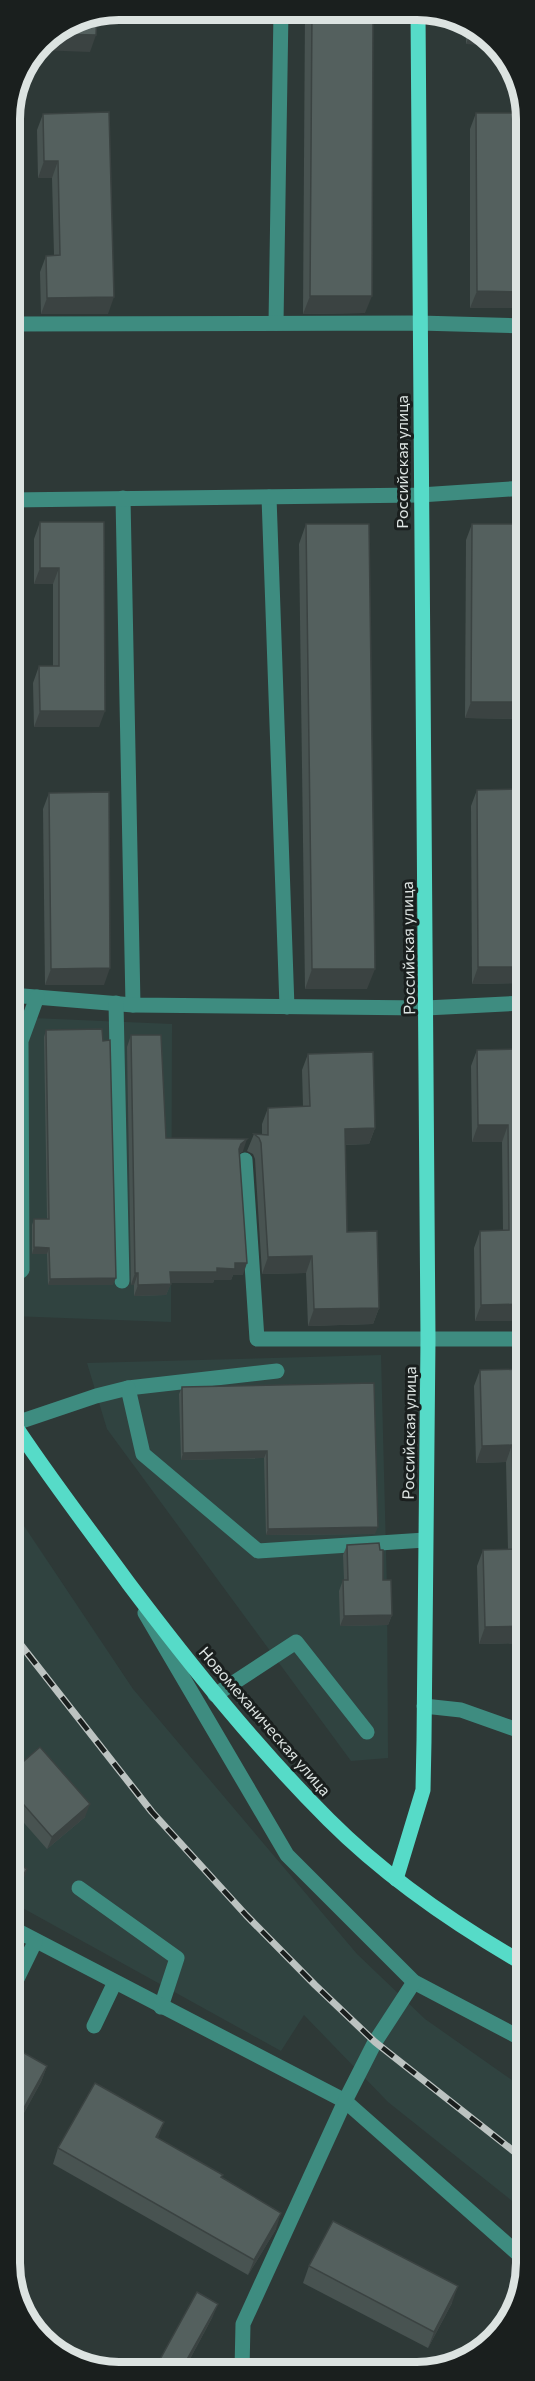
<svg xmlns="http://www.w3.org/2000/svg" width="535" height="2381" viewBox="0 0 535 2381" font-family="Commissioner,sans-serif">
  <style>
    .built { fill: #304340 }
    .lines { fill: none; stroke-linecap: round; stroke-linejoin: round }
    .minor { stroke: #3e8c80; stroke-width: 15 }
    .major { stroke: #56dbc8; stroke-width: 15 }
    .rail-casing { stroke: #bcc3c1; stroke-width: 7 }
    .rail { stroke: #1a1f1e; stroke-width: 4.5; stroke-dasharray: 14; stroke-linecap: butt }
    .wall { fill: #485351 }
    .shaded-wall { fill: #3b4342 }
    .building { fill: #54605e; stroke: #3b4342; stroke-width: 1.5 }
    .labels { text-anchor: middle; stroke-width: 6; stroke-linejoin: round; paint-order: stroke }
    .street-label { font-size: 16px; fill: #dce3e1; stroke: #1a1f1e }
    .rim { fill: none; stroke: #dce3e1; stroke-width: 8 }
  </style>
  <rect width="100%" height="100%" fill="#2e3937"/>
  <g class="built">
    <path d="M10,1017L172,1024L171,1322L11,1316L10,1315Z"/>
    <path d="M381,1355L387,1590L388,1758L351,1761L107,1429L87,1363Z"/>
    <path d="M10,1505L133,1689L357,1954L425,2019L526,2090V2212L388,2102L304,2015L281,2051L10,1901Z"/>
  </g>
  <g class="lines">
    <g class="minor">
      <path d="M276,323L281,11"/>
      <path d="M9,324L419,323L525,326"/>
      <path d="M269,497L287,1007"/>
      <path d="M123,498L133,1005"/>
      <path d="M9,500L420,495L525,488"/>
      <path d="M9,741L11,995L133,1005L426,1008L525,1003"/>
      <path d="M116,1003L122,1281"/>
      <path d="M245,1160L257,1339H525"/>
      <path d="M10,1279L22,1270L21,1041L37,997"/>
      <path d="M128,1388L277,1371"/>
      <path d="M13,1424L96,1396L128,1388L143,1454L258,1551L425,1540"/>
      <path d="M145,1613L287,1855L414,1982L526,2041"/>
      <path d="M215,1695L296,1642L367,1732"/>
      <path d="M424,1706L461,1710L526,1733"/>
      <path d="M79,1888L177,1958L161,2007"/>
      <path d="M10,1927L345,2101L526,2261"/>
      <path d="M15,1983L35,1942"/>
      <path d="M94,2026L115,1982"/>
      <path d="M242,2370L243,2324L345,2101L375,2042L414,1982"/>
    </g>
    <g class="major">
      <path d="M10,1418C47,1475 89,1529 129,1584C191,1666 256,1747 329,1820C386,1877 456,1925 526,1965"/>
      <path d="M396,1879L423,1790L424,1741L428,1339L418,12"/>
    </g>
    <defs>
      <path id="rail" d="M10,1631L152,1812L246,1915L315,1985L375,2042L526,2161"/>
    </defs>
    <use href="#rail" class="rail-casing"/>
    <use href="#rail" class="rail"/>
  </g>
  <g class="wall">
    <path d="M305,11L373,12L365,313L303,314Z"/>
    <path d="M466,26L496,45L466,44Z"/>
    <path d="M476,113H525V308H470V129Z"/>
    <path d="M43,114L108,314H41L40,272L46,256L54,255L52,178H38L37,130Z"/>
    <path d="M40,522H104L99,727H34L33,683L39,666H53V584H34V539Z"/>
    <path d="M306,524L367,989H305L299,544Z"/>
    <path d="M472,524L521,719L465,718L466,540Z"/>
    <path d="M477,790L525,983L472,984L471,806Z"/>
    <path d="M49,793L104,985H45L43,809Z"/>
    <path d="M46,1030L113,1285H48L47,1254H32V1225L34,1219H47L44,1037Z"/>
    <path d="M131,1035L166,1138L243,1151L240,1153L243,1275H233L231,1280H214L213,1283H171L166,1295L134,1296V1285H131L127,1047Z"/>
    <path d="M525,1049V1321H475L474,1248L480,1231H503L502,1142H472L471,1066L477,1050Z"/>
    <path d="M308,1054L375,1128L369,1144L345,1145L347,1232L379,1308L373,1324L308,1326L306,1273L262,1274L255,1159L253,1154L247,1151L254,1134H262V1124L268,1108L303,1107L302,1070Z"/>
    <path d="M525,1369L526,1643L479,1644L477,1566L483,1550H508L506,1462L476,1463L474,1386L480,1370Z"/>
    <path d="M182,1387L375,1534L266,1535L264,1458L181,1460L179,1394Z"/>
    <path d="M347,1545L380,1550L383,1580L392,1615L388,1625L340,1626L339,1591L343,1580H344L343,1555Z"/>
    <path d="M10,1746L24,1761L85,1817L47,1849L10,1807Z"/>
    <path d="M10,2045L47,2066L41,2082L10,2138Z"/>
    <path d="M58,2148L222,2178L276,2229L248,2275L53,2164Z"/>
    <path d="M309,2266L452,2303L428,2348L303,2283Z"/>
    <path d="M213,2316L184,2370H155L157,2365Z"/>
  </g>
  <g class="shaded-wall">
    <path d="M472,29L496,45L466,44Z"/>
    <path d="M52,34L96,35L90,52L37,50L41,41Z"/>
    <path d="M44,161H58L52,178H38Z"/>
    <path d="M477,291L525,292V308H470Z"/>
    <path d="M310,296H372L365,313L303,314Z"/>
    <path d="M114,297L108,314H41L47,298Z"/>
    <path d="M40,568H59L53,584H34Z"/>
    <path d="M471,702H525V707L521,719L465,718Z"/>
    <path d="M40,711H105L99,727H34Z"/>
    <path d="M478,967H525V983L472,984Z"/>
    <path d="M110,968L104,985H45L51,969Z"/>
    <path d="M312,969H375L367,989H305Z"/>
    <path d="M478,1125H508L502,1142H472Z"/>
    <path d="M375,1128L369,1144L339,1145L345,1129Z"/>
    <path d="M247,1139L243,1151L237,1155L241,1144Z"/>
    <path d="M10,1246H15L12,1253H10Z"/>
    <path d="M34,1247L49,1248L47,1254H32Z"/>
    <path d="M312,1256L306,1273L262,1274L268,1257Z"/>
    <path d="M235,1263H247L243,1275H233L231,1280H214L213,1283H166L170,1272L217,1268Z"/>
    <path d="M135,1273H138L134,1285H131Z"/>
    <path d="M116,1278L113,1285H48L50,1279Z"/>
    <path d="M171,1284L166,1295L134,1296L138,1285Z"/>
    <path d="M525,1304V1321H475L481,1305Z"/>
    <path d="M379,1308L373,1324L308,1326L314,1309Z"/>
    <path d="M512,1445L506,1462L476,1463L482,1446Z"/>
    <path d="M267,1451L264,1458L181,1460L183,1453Z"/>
    <path d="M378,1527L375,1534L266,1535L268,1529Z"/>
    <path d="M392,1615L388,1625L340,1626L344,1616Z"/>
    <path d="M526,1626V1643L479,1644L485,1627Z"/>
    <path d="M90,1804L85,1817L47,1849L52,1837Z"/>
    <path d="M27,1869L25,1876L10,1900L12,1894Z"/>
    <path d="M47,2066L41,2082L10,2138L15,2124Z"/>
    <path d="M164,2122L158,2138L156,2137Z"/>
    <path d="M281,2213L276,2229L248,2275L254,2260Z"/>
    <path d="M458,2286L452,2303L428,2348L434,2332Z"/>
    <path d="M218,2304L213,2316L184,2370H181Z"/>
  </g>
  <g class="building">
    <path d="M312,11L373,12L372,296H310Z"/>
    <path d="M97,13L96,35L52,34L77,17Z"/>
    <path d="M109,112L114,297L47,298L46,256L60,255L58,161H44L43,114Z"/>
    <path d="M476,113H525V292L477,291Z"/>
    <path d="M40,522H104L105,711H40L39,666H59V568H40Z"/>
    <path d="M306,524H369L375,969H312Z"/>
    <path d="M472,524H525V702H471Z"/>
    <path d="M525,789V967H478L477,790Z"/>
    <path d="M109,792L110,968L51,969L49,793Z"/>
    <path d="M102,1029L103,1041L110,1040L116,1278L50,1279L49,1248L34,1247V1219H49L46,1030Z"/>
    <path d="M131,1035H161L166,1138L247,1139L241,1144L239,1149L247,1263H235V1269L217,1268V1272H170L171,1284L138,1285V1273H135Z"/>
    <path d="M525,1049V1304L481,1305L480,1231L509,1230L508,1125H478L477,1050Z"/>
    <path d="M373,1052L375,1128L345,1129L347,1232L377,1231L379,1308L314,1309L312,1256L268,1257L261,1143L259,1138L254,1134L268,1135V1108L310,1106L308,1054Z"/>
    <path d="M10,1218H14L15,1246H10Z"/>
    <path d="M525,1369L526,1626L485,1627L483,1550L515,1549L512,1445L482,1446L480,1370Z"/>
    <path d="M374,1383L378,1527L268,1529L267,1451L183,1453L182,1387Z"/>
    <path d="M379,1543L380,1550H383V1580H391L392,1615L344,1616L343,1580H348L347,1545Z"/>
    <path d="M10,1746L24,1761L40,1747L90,1804L52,1837L10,1789Z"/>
    <path d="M10,1858L27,1869L12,1894L10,1893Z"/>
    <path d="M10,2045L47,2066L15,2124L10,2121Z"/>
    <path d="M95,2083L164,2122L156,2137L223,2175L221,2177L281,2213L254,2260L58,2148Z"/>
    <path d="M333,2221L458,2286L434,2332L309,2266Z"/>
    <path d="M197,2292L218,2304L181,2370H166L157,2365Z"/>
  </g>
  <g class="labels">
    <g class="street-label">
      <text transform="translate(402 462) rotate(-90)" y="6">Российская улица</text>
      <text transform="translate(408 948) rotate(-91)" y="6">Российская улица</text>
      <text transform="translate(409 1433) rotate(-89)" y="6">Российская улица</text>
      <text transform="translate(265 1721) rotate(49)" y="6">Новомеханическая улица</text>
    </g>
  </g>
  <path d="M0 0H535V2381H0ZM119 20H417A99 99 0 0 1 516 119V2263A99 99 0 0 1 417 2362H119A99 99 0 0 1 20 2263V119A99 99 0 0 1 119 20Z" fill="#1a1f1e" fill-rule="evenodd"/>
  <path class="rim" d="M119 20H417A99 99 0 0 1 516 119V2263A99 99 0 0 1 417 2362H119A99 99 0 0 1 20 2263V119A99 99 0 0 1 119 20Z"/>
</svg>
